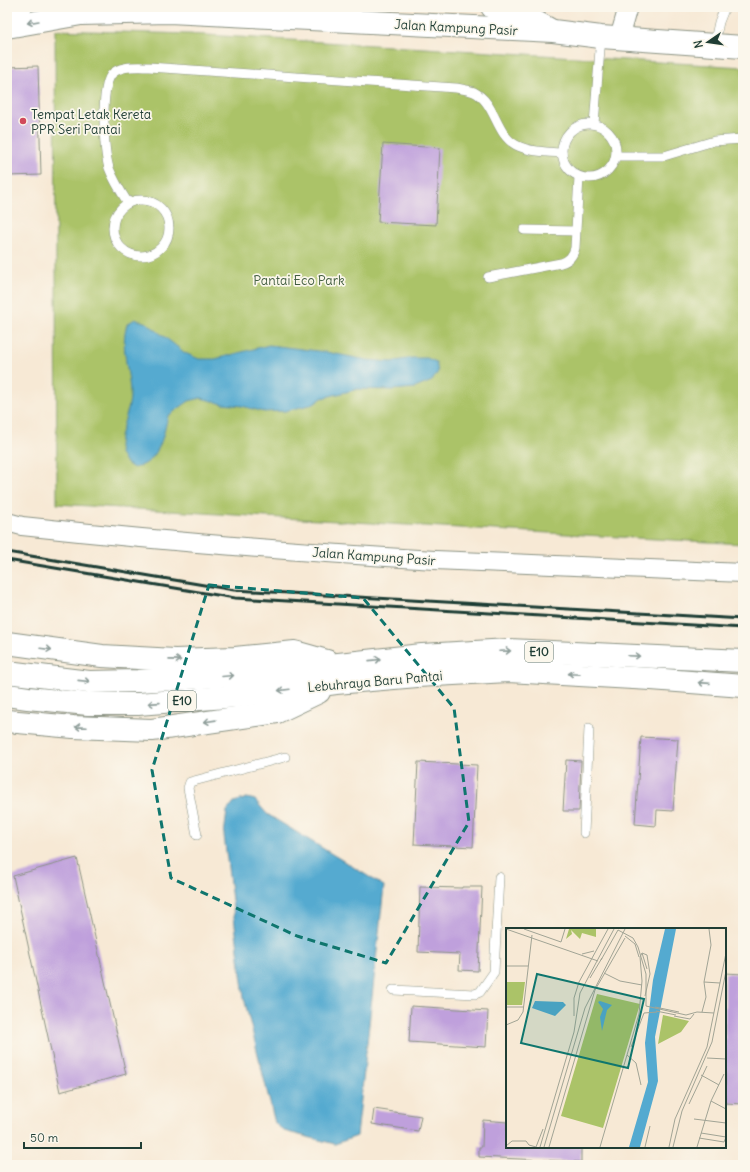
<svg xmlns="http://www.w3.org/2000/svg" width="750" height="1172" viewBox="0 0 750 1172" font-family="Delius,sans-serif">
  <style>
    .green { fill: #abc368; stroke: #65804e }
    .water { fill: #54aad0; stroke: #3a7482 }
    .building { fill: #bfa0dc }
    .lines { fill: none; stroke-linecap: round; stroke-linejoin: round }
    .lane-casing { stroke: #8b9384; stroke-width: 10 }
    .street-casing { stroke: #8b9384; stroke-width: 20 }
    .secondary-casing { stroke: #8b9384; stroke-width: 24 }
    .highway-casing { stroke: #8b9384; stroke-width: 24 }
    .lane { stroke: #fff; stroke-width: 9 }
    .street { stroke: #fff; stroke-width: 18 }
    .secondary { stroke: #fff; stroke-width: 22 }
    .highway { stroke: #fff; stroke-width: 22 }
    .rail { stroke: #1f3d34; stroke-width: 3 }
    .oneway { stroke: #8f9e9a }
    .marked { fill: none; stroke: #0f766e; stroke-width: 3; stroke-dasharray: 8 5; stroke-linejoin: round }
    .poi-dot { fill: #d1495b; stroke: #fbf7ec; stroke-width: 1.5 }
    .labels { text-anchor: middle; stroke-width: 3.5; stroke-linejoin: round; paint-order: stroke }
    .shield { fill: #fbf7ec; stroke: #61756b; stroke-width: 1 }
    .shield-label { font-size: 12px; font-weight: bold; fill: #1f3d34 }
    .street-label { font-size: 13px; fill: #1f3d34; stroke: #fbf7ec }
    .poi-label { font-size: 13px; fill: #1f3d34; stroke: #fbf7ec; text-anchor: start }
    .park-label { font-size: 13px; fill: #425e41; stroke: #fbf7ec }
    .inset-road { fill: none; stroke: #a1a495; stroke-width: 1 }
    .view { fill: #0f766e; fill-opacity: 0.15; stroke: #0f766e; stroke-width: 2 }
    .inset-edge { fill: none; stroke: #1f3d34; stroke-width: 2 }
  </style>
  <rect width="100%" height="100%" fill="#fbf7ec"/>
  <filter id="ink" filterUnits="userSpaceOnUse"><feTurbulence type="fractalNoise" baseFrequency=".025" numOctaves="2"/><feDisplacementMap in="SourceGraphic" scale="8" xChannelSelector="R" yChannelSelector="G"/><feConvolveMatrix kernelMatrix="1 2 1 2 8 2 1 2 1" color-interpolation-filters="sRGB"/></filter>
  <filter id="wash" filterUnits="userSpaceOnUse"><feTurbulence type="fractalNoise" baseFrequency=".012" numOctaves="4" result="noise"/><feDisplacementMap in="SourceGraphic" scale="16" xChannelSelector="R" yChannelSelector="G"/><feGaussianBlur stdDeviation="0.9" result="paint"/><feColorMatrix in="noise" values="0 0 0 0 0 0 0 0 0 0 0 0 0 0 0 0 0 1.4 0 .05"/><feComposite in="paint" operator="in"/></filter>
  <g filter="url(#wash)">
    <rect width="100%" height="100%" fill="#f7e9d5"/>
    <path class="green" d="M55,30L189,34L743,67V544L283,518L57,504Z"/>
    <g class="water">
      <path d="M135,319L147,323L185,353L199,359H215L269,345L326,352L367,360L391,362L411,358H427L436,362L438,372L432,381L415,388L392,390L358,389L322,398L314,404L285,411L264,412L242,406L223,404L201,398L189,401L168,416C163,437 159,463 134,468C128,465 123,461 120,453C115,437 131,412 130,393C129,369 120,348 127,324Z"/>
      <path d="M247,798L255,800L267,814L384,886L357,1136L335,1144L284,1131L275,1123L244,998L224,835L227,811L234,802Z"/>
    </g>
    <g id="blocks">
      <g class="building">
        <path d="M38,66L41,175L7,176V67Z"/>
        <path d="M383,144L440,148L436,225L378,222Z"/>
        <path d="M641,737L678,739L673,811L657,810L656,826L635,824Z"/>
        <path d="M566,760L581,761L579,811H563Z"/>
        <path d="M418,762L477,765L473,847L414,844Z"/>
        <path d="M77,858L126,1074L60,1092L13,876Z"/>
        <path d="M420,887L462,888V887H482L478,971L459,970L460,954L418,952Z"/>
        <path d="M725,973L743,974V1104L725,1103Z"/>
        <path d="M411,1006L488,1011L486,1047L409,1042Z"/>
        <path d="M374,1109L421,1116L418,1131L372,1124Z"/>
        <path d="M483,1120L507,1122V1147H581V1162L479,1157V1147H482Z"/>
      </g>
    </g>
  </g>
  <g filter="url(#ink)">
    <use href="#blocks" fill-opacity="0" stroke="#8b9384" stroke-width="1"/>
    <g class="lines">
      <defs>
        <g id="lane">
          <path d="M714,45L719,22L725,7"/>
          <circle cx="589" cy="151" r="27"/>
          <path d="M594,124L601,37"/>
          <path d="M616,156H664L714,141L743,139"/>
          <circle cx="141" cy="228" r="28"/>
          <path d="M128,203C121,192 114,181 109,168C104,151 100,91 111,75C119,65 137,67 149,67L456,88C461,89 469,90 474,92C496,103 495,134 516,145C530,152 547,152 562,153"/>
          <path d="M524,230L576,231"/>
          <path d="M488,277L561,263C569,261 573,256 575,248L579,177"/>
          <path d="M584,833L589,728"/>
          <path d="M197,835L188,788L190,782L285,757"/>
          <path d="M393,990L475,994L480,992L494,972L499,877"/>
        </g>
        <g id="street">
          <path d="M619,38L628,7"/>
          <path d="M7,522L22,526C160,541 297,552 435,560C537,565 640,569 743,573"/>
        </g>
        <g id="secondary">
          <path d="M492,7L522,14L549,29"/>
          <path d="M7,10L21,7"/>
          <path d="M7,27L81,14L169,12L553,31L601,37L743,47"/>
        </g>
        <g id="highway">
          <path d="M7,643L102,656L175,660L235,658L295,652L327,661"/>
          <path d="M7,672L89,682L138,681L236,675L422,655L509,650L743,661"/>
          <path d="M7,695L28,698L88,704H138L238,696L336,683L417,676L508,671L651,679L743,686"/>
          <path d="M7,721L73,727L152,730L277,712L319,692"/>
        </g>
      </defs>
      <use href="#lane" class="lane-casing"/>
      <use href="#street" class="street-casing"/>
      <use href="#secondary" class="secondary-casing"/>
      <use href="#highway" class="highway-casing"/>
      <use href="#lane" class="lane"/>
      <use href="#street" class="street"/>
      <use href="#secondary" class="secondary"/>
      <use href="#highway" class="highway"/>
      <g class="rail">
        <path d="M7,552L234,590L743,619"/>
        <path d="M7,560L235,598L743,628"/>
      </g>
    </g>
    <defs><path id="oneway-shaft" d="M-6 0H5M1.5-3L5.5 0L1.5 3" fill="none" stroke-width="1.6" stroke-linecap="round" stroke-linejoin="round"/></defs>
    <g class="oneway">
      <use href="#oneway-shaft" transform="translate(33 22) rotate(170)"/>
      <use href="#oneway-shaft" transform="translate(46 649) rotate(7)"/>
      <use href="#oneway-shaft" transform="translate(505 651) rotate(-2)"/>
      <use href="#oneway-shaft" transform="translate(634 656) rotate(2)"/>
      <use href="#oneway-shaft" transform="translate(175 660) rotate(1)"/>
      <use href="#oneway-shaft" transform="translate(375 660) rotate(-6)"/>
      <use href="#oneway-shaft" transform="translate(574 674) rotate(-177)"/>
      <use href="#oneway-shaft" transform="translate(228 676) rotate(-5)"/>
      <use href="#oneway-shaft" transform="translate(84 681) rotate(6)"/>
      <use href="#oneway-shaft" transform="translate(704 683) rotate(-176)"/>
      <use href="#oneway-shaft" transform="translate(284 690) rotate(173)"/>
      <use href="#oneway-shaft" transform="translate(154 703) rotate(176)"/>
      <use href="#oneway-shaft" transform="translate(210 721) rotate(172)"/>
      <use href="#oneway-shaft" transform="translate(81 727) rotate(-178)"/>
    </g>
  </g>
  <path class="marked" d="M209,585L363,598L454,708L469,822L386,963L297,936L171,878L152,770Z"/>
  <circle class="poi-dot" cx="23" cy="121" r="4"/>
  <g class="labels">
    <g class="shield">
      <rect x="525" y="642" width="28" height="20" rx="3"/>
      <rect x="168" y="691" width="28" height="20" rx="3"/>
    </g>
    <g class="shield-label">
      <text x="539" y="656">E10</text>
      <text x="182" y="705">E10</text>
    </g>
    <g class="street-label">
      <text transform="translate(456 27) rotate(3)" y="5">Jalan Kampung Pasir</text>
      <text transform="translate(374 556) rotate(4)" y="5">Jalan Kampung Pasir</text>
      <text transform="translate(375 681) rotate(-5)" y="5">Lebuhraya Baru Pantai</text>
    </g>
    <g class="poi-label">
      <text x="31" y="119">Tempat Letak Kereta<tspan x="31" dy="15">PPR Seri Pantai</tspan></text>
    </g>
    <g class="park-label">
      <text x="299" y="285">Pantai Eco Park</text>
    </g>
  </g>
  <g transform="translate(506 928)">
    <rect width="220" height="220" fill="#f7e9d5"/>
    <path d="M63,1H90V9L76,5L74,11L65,2L66,6L60,11ZM0,54H19L16,77H0ZM91,66L134,76L97,200L55,188ZM157,87L183,93L175,104L152,116Z" fill="#abc368"/>
    <path d="M159,1H170L149,109L152,153L134,219H123L142,154L139,115L147,52ZM29,73L57,74L60,77L49,88L26,80ZM94,73L106,77L101,82L96,103L94,89L97,81L92,74Z" fill="#54aad0"/>
    <path class="inset-road" d="M0,1L92,33M18,1L55,14M203,1L205,17L198,54L214,55M112,2L127,10L132,19L140,46V78L180,87L191,84L208,85M119,8L129,16L133,29M55,14L59,1M136,25L141,41M76,26L88,23M95,32L112,2M0,38H22M98,45L114,53L136,57M84,50L96,30M0,79H18M149,79L173,84M150,83L170,87M196,84L200,69L198,54M68,88V70L73,54L102,1M168,88L184,91L188,86M0,97L12,92L17,84L26,7M125,119L138,85L151,84M121,127L130,135L135,157M201,130L220,131M195,147L213,157M205,173L220,181M183,176L201,138M188,191L220,195M195,205L220,209M193,210L218,214L220,209M0,218L6,213H20L23,217L30,219M30,219L37,201M34,219L68,104L74,65L108,1M38,219L79,80L119,1M43,219L89,62L119,10M94,219L133,86L136,53L134,29L136,25L141,27L144,46L139,68M139,219L144,198M163,219L169,191L201,119L220,25M167,219L176,183L206,114L220,43M191,219L205,173L218,146"/>
    <path class="view" d="M31,46L138,71L122,140L15,115Z"/>
    <rect width="220" height="220" class="inset-edge"/>
  </g>
  <rect width="750" height="1172" fill="none" stroke="#fbf7ec" stroke-width="24"/>
  <g transform="translate(708 42) rotate(257)" stroke="#fbf7ec" stroke-width="3" paint-order="stroke">
  <path d="M0-3L7 15L0 10L-7 15Z" fill="#1f3d34"/>
  <text y="-6" font-size="11" font-weight="bold" text-anchor="middle" fill="#1f3d34">N</text>
  </g>
  <path d="M24 1142v6h117v-6" fill="none" stroke="#1f3d34" stroke-width="2"/>
  <text x="30" y="1142" font-size="12" fill="#1f3d34" stroke="#fbf7ec" stroke-width="3" paint-order="stroke">50 m</text>
</svg>
